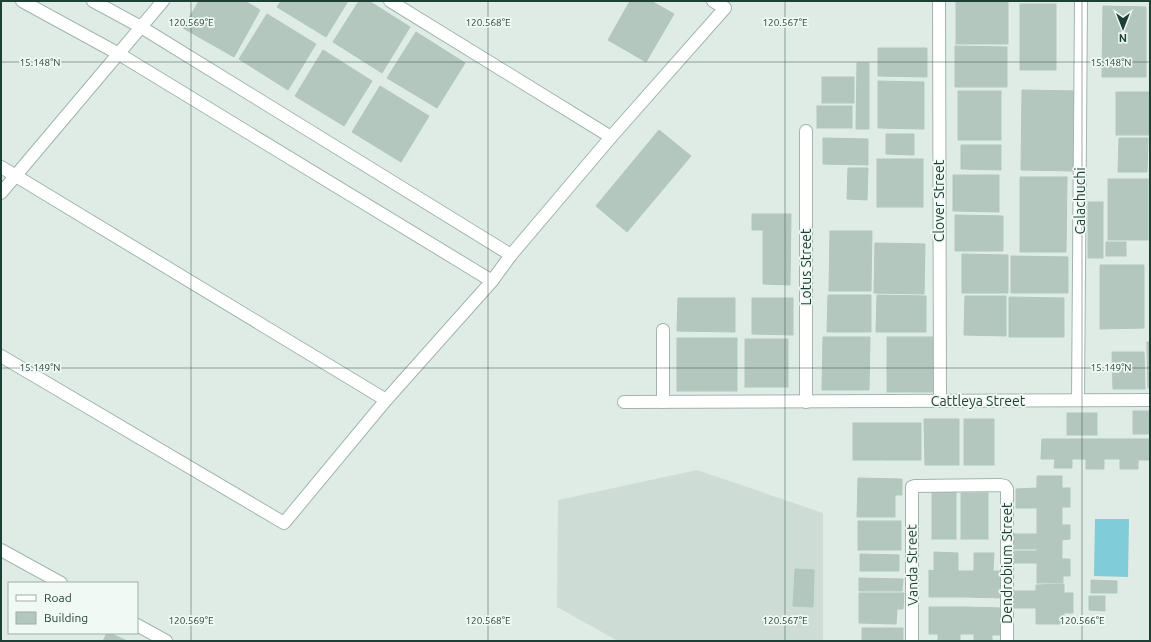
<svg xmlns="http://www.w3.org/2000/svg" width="1151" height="642" viewBox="0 0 1151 642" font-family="Ubuntu,sans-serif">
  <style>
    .built { fill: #cddcd5 }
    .water { fill: #80ccd8 }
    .building { fill: #b4c7bf; stroke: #b1c7bd }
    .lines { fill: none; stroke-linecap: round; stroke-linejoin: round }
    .minor-casing { stroke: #a1b5ad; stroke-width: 14 }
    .minor { stroke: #fff; stroke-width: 12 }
    .ticks { fill: none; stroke: #1e3f35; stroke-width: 1; stroke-opacity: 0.45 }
    .labels { text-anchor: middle; stroke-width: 3.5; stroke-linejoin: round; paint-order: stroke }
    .street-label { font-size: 14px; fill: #1e3f35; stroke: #f0f9f4 }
    .ticks-label { font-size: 10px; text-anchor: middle; fill: #1e3f35; stroke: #f0f9f4; stroke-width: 3.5; stroke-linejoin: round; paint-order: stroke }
  </style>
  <rect width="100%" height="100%" fill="#dfece6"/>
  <path class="built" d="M697,470L823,513V641H618L557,607L558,500Z"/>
  <path class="water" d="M1095,519H1129L1128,577L1094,576Z"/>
  <g class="building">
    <path d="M199,1H245L260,10L234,57L183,28Z"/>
    <path d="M281,1H348L326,37L277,7Z"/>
    <path d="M359,1H369L410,27L382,73L333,42Z"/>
    <path d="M630,1H651L674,14L646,62L608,40Z"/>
    <rect x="956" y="1" width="52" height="43"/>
    <rect x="1020" y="4" width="36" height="66"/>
    <path d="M1103,6L1146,7V77H1102Z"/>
    <path d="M267,14L316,44L288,90L239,59Z"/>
    <path d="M416,32L465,63L437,108L387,78Z"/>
    <path d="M955,46L1007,47V87H955Z"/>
    <path d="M878,48H927V77L878,76Z"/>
    <path d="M323,50L372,81L344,126L295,96Z"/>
    <path d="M857,63H869V129H856Z"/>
    <rect x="822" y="77" width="32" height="26"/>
    <path d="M878,81L924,82V129L878,128Z"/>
    <path d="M380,86L429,116L401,162L352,132Z"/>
    <path d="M1022,90L1074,91L1073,171L1021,170Z"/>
    <rect x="958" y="91" width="43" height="49"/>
    <rect x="1116" y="92" width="34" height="43"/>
    <rect x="817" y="106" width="35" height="22"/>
    <path d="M659,130L691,156L627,232L596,206Z"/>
    <path d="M886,134H914V155L886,154Z"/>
    <path d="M823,138L868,139V165L823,164Z"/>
    <path d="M1119,138H1148L1147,172H1118Z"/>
    <path d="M961,145H1001V170L961,169Z"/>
    <rect x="877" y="159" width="46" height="48"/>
    <path d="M848,168H868L867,200L847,199Z"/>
    <path d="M953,175H999V212L953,211Z"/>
    <path d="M1020,177H1067L1066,252H1020Z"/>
    <rect x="1108" y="179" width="40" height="61"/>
    <rect x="1088" y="202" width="15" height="56"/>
    <path d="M752,214H791L790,285L763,284V230H752Z"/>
    <path d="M955,215L1003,216V251H955Z"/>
    <path d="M830,231H872L871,291H829Z"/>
    <rect x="1106" y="242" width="20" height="14"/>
    <path d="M875,243L925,244L924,294L874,293Z"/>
    <path d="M962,254L1008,255V293H962Z"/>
    <path d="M1011,256L1068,257V293H1011Z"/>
    <path d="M1100,265H1144V328L1100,329Z"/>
    <path d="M828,295H871V332H827Z"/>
    <path d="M877,295L926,296V332H876Z"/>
    <path d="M965,296H1006V336L964,335Z"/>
    <path d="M1009,297L1064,298V337H1009Z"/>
    <path d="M678,298H735V332L677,331Z"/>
    <path d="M752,298H793V335L752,334Z"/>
    <path d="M823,337H870L869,390H822Z"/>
    <rect x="887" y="337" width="46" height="55"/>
    <rect x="677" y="338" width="60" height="53"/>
    <rect x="745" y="339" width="43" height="48"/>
    <path d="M1147,342H1150V388H1148Z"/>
    <path d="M1112,352H1144L1145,389H1113Z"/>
    <rect x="1133" y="411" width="17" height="23"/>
    <rect x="1067" y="413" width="30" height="22"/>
    <path d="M924,419H959V465H925Z"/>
    <rect x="964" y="419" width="30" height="46"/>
    <rect x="853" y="423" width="34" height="37"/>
    <rect x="887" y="423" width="34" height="37"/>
    <path d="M1042,439H1078V459H1072V468H1054L1055,459H1041Z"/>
    <path d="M1078,439H1114V459H1104V469H1086V459H1078Z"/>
    <path d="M1114,439H1150V460H1138V469H1120V459H1114Z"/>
    <path d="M1037,476H1062V488H1070V507H1062V513H1037V508H1016V489L1037,488Z"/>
    <path d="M858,478L902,479V495H895V517H857Z"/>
    <rect x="932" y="491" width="24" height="48"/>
    <rect x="961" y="493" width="27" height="46"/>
    <path d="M1037,513H1062V525H1070V539L1062,540V551H1037V549H1012V534H1037Z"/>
    <rect x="858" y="521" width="43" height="29"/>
    <path d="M1013,551H1062V559H1070V576H1063V583H1037V563H1013Z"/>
    <path d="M934,552L958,553V571H966V597H929V570L934,571Z"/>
    <path d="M974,553H994L993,571H1004L1003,598L966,597V571H974Z"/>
    <path d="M860,554L899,555V571H860Z"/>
    <path d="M795,569L814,570L813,607L793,606Z"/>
    <path d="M859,578L903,579L902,591H859Z"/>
    <path d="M1091,580L1117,581V593H1091Z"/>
    <path d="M1064,584V593H1073V613H1064V624H1036V608H1014V591H1036V585Z"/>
    <path d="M859,593H904L903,609H897L896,624L859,623Z"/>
    <path d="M1089,596H1105V611L1089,610Z"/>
    <path d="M929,607H965V634H960V641H938V634H929Z"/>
    <path d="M965,607L1002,608V635H992V641H974V634H965Z"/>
    <rect x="862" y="628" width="41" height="13"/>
    <path d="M107,633H110L127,641H103Z"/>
  </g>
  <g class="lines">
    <defs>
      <g id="minor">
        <path d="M22,1L119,54L492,281"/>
        <path d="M93,1L141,27L511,255"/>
        <path d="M390,1L611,137"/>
        <path d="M939,1L940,401"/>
        <path d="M806,131V402"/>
        <path d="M1,167L386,400"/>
        <path d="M1,193L163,1"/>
        <path d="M1,356L284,523L386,400L492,281L511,255L611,137L725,8L713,1"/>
        <path d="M1078,400L1081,1"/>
        <path d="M624,402L1150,400"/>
        <path d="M663,402V330"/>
        <path d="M1,550L61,583"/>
        <path d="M137,625L166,641"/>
        <path d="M912,641V487L915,486L1000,485L1005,486L1007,489V641"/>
      </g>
    </defs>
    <use href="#minor" class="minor-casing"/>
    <use href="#minor" class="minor"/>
  </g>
  <path class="ticks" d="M191,1V641M488,1V641M785,1V641M1082,1V641M1,62H1150M1,368H1150"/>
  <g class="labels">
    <g class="street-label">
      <text transform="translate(939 201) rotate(-90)" y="5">Clover Street</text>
      <text transform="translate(1080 201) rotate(-90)" y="5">Calachuchi</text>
      <text transform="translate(806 267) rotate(-90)" y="5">Lotus Street</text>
      <text x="978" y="406">Cattleya Street</text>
      <text transform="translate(1007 563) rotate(-90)" y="5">Dendrobium Street</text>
      <text transform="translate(912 565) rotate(-91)" y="5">Vanda Street</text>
    </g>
  </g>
  <g class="ticks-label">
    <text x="191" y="26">120.569°E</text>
    <text x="488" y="26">120.568°E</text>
    <text x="785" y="26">120.567°E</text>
    <text x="1111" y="66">15.148°N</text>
    <text x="40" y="66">15.148°N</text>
    <text x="1111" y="371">15.149°N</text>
    <text x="40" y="371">15.149°N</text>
    <text x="191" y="624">120.569°E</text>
    <text x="488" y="624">120.568°E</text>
    <text x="785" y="624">120.567°E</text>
    <text x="1082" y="624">120.566°E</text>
  </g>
  <rect width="1151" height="642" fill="none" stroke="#1e3f35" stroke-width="4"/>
  <rect x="8" y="582" width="130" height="52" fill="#f0f9f4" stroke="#9cafa8"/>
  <rect x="16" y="595" width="20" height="6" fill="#ffffff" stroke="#9cafa8"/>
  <text x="44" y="602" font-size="12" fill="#1e3f35">Road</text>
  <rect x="16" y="612" width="20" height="12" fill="#b4c7bf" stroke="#9cafa8"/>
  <text x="44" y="622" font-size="12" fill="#1e3f35">Building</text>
  <g transform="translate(1123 28) rotate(180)" stroke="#f0f9f4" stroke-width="3" paint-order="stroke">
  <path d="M0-3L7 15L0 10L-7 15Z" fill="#1e3f35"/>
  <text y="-6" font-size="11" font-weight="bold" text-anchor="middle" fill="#1e3f35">N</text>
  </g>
</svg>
